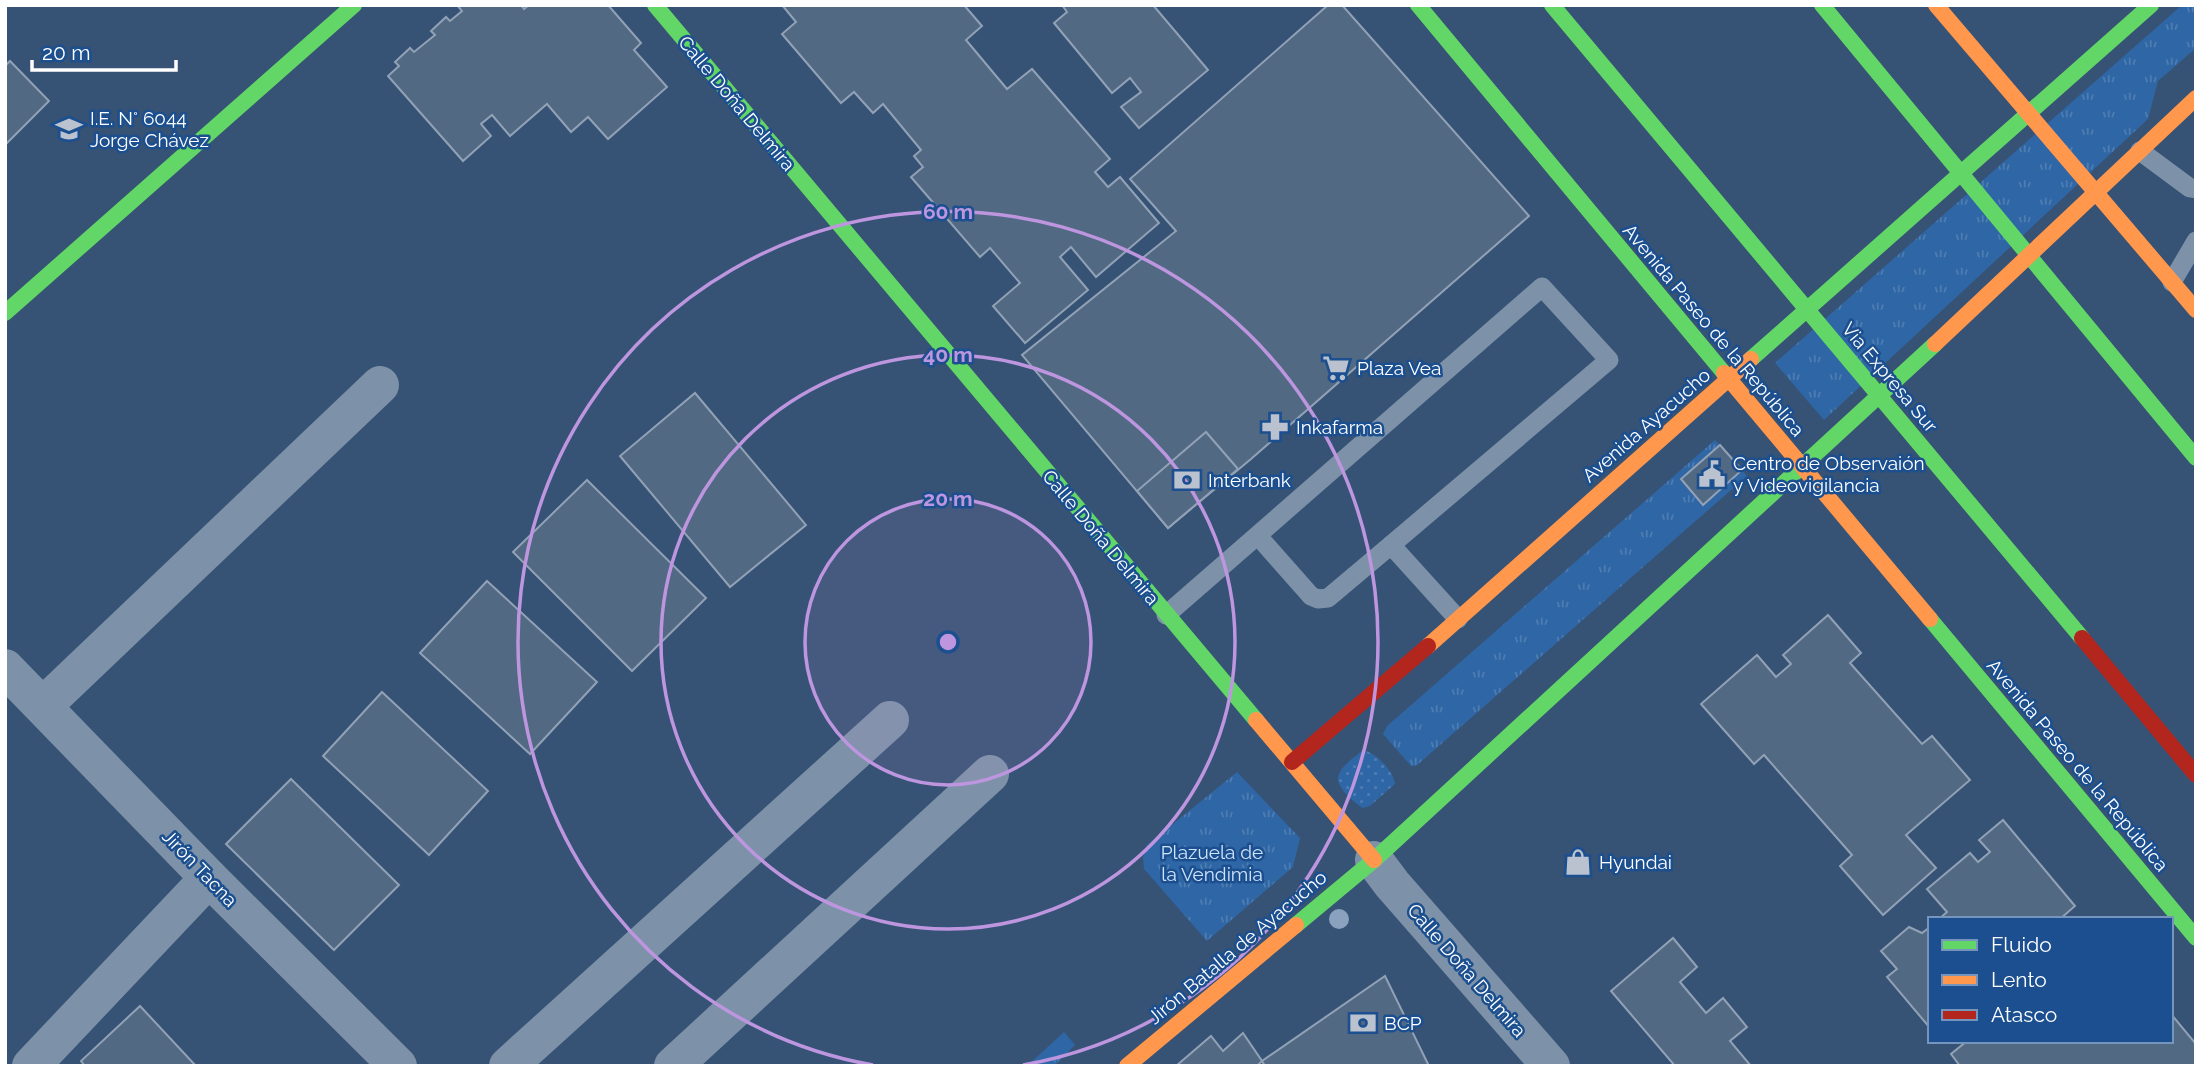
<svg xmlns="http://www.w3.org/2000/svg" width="2201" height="1071" viewBox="0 0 2201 1071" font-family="Raleway,sans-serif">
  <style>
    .grass { fill: url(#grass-tufts) }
    .garden { fill: url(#garden-dots) }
    .building { fill: #526984; stroke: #92a2b6; stroke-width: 2 }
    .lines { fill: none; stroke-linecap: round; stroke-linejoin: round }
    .lane { stroke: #7d92a8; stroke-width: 19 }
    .street { stroke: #7d92a8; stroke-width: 38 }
    .fast { stroke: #63d668; stroke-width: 16 }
    .slow { stroke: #ff974d; stroke-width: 16 }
    .jam { stroke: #b3261e; stroke-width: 16 }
    .tree { fill: #8aa2be }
    .ring { fill: none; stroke: #bd96df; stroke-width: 3.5 }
    .labels { text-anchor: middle; stroke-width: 5; stroke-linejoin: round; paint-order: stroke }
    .street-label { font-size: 19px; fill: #fff; stroke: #1b4f8f }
    .poi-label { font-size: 19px; fill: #fff; stroke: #1b4f8f; text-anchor: start }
    .park-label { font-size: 19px; fill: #cfe3fa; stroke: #1b4f8f }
    .centre { fill: #bd96df; stroke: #1b4f8f; stroke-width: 3.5 }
    .ring-label { font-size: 21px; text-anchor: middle; font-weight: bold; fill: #bd96df; stroke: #1b4f8f; stroke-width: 5; stroke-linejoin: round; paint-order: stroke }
  </style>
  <defs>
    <pattern id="grass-tufts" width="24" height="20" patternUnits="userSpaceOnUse" patternTransform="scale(1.75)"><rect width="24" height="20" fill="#2f66a5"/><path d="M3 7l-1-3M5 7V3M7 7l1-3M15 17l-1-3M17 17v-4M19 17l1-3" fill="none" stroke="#4e7db2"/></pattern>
    <pattern id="garden-dots" width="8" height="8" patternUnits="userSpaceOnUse" patternTransform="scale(1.75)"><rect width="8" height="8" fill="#2f66a5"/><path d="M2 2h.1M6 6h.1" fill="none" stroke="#4e7db2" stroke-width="1.8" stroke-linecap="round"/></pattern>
  </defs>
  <rect width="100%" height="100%" fill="#365274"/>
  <g class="grass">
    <path d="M2182,5H2196V48L2158,81L2148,119L1824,420L1775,363Z"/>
    <path d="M1715,440L1720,445L1681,479L1704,504L1742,470L1747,476L1416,766H1411L1383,734L1387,726Z"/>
    <path d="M1237,772L1300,838L1293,867L1207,941L1144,869L1143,857L1147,845Z"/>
    <path d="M1064,1032L1075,1045L1054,1066H1027Z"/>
  </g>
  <path class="garden" d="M1363,750C1375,752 1394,771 1395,784L1370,806L1363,808C1355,803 1333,786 1339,774C1342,765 1356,756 1363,750Z"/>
  <g class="building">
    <path d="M457,5H521L524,9L529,5H608L641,43L634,50L667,87L608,139L588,117L571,132L547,104L510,136L492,115L481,124L491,136L463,161L388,76L399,66L395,62L410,48L414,52L435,35L431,31L446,17L450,21L462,11Z"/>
    <path d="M782,5H964L982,26L966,40L1007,89L1032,69L1110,159L1095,172L1108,187L1120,177L1159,223L1096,277L1071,247L1060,257L1088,290L1025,343L993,306L1020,283L990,248L980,257L911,177L923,167L914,156L921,150L883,104L873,113L854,92L841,103L782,34L796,22Z"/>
    <path d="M1062,5H1153L1208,70L1139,128L1121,107L1141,92L1130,78L1112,93L1054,23L1067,12Z"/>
    <path d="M1328,5H1342L1529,216L1251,459L1168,528L1022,355L1176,231L1130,179Z"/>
    <path d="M10,61L49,101L5,145V66Z"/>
    <path d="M695,393L806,525L730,587L620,456Z"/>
    <path d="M1206,432L1238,469L1168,528L1137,491Z"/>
    <path d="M1720,445L1742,470L1703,505L1681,479Z"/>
    <path d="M587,480L706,598L632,671L513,552Z"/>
    <path d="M487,581L597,682L530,754L420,653Z"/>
    <path d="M1828,615L1861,653L1850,663L1922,744L1932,736L1970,780L1906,835L1936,868L1883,915L1840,866L1852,855L1764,755L1754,764L1701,704L1757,655L1776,677L1791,664L1783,655Z"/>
    <path d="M382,692L488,791L429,855L323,756Z"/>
    <path d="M291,779L399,885L334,950L226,844Z"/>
    <path d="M2003,820L2075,906L2060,919H1939L1947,912L1927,889L1970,853L1978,862L1990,852L1979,840Z"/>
    <path d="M1909,927L1922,933L1930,927V1028L1887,977L1897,969L1881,951Z"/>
    <path d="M1673,938L1697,967L1680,982L1706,1013L1723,998L1747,1027L1730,1041L1751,1066H1675L1611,991Z"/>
    <path d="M1385,976L1429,1066H1265L1262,1061Z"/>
    <path d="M140,1006L196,1066H85L81,1061Z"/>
    <path d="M2171,1014L2196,1044V1066H1960L1951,1054L1967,1041H2171Z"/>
    <path d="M1243,1033L1262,1061L1257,1066H1176L1211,1036L1223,1051Z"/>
  </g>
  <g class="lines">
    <g class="lane">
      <path d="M2140,151L2190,188L2196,189"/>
      <path d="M2172,282L2196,241"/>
      <path d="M1258,536L1311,596L1318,599L1328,598L1391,545"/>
      <path d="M1166,615L1542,287L1609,360L1391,545L1458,619"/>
    </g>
    <g class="street">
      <path d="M5,668L209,878L398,1066"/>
      <path d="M43,706L380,385"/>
      <path d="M1374,860L1392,884L1551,1066"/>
      <path d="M31,1066L209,878"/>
      <path d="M508,1066L890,720"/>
      <path d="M673,1066L990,774"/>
    </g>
    <g class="fast">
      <path d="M655,5L1256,720"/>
      <path d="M1418,5L1724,373"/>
      <path d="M1552,5L2082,638"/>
      <path d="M1822,5L2196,458"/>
      <path d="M5,313L354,5"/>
      <path d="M1751,359L2151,5"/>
      <path d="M1930,619L2196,938"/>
      <path d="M1296,925L1374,860L1935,344"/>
    </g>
    <g class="slow">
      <path d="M1936,5L2196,310"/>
      <path d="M1935,344L2196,98"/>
      <path d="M1724,373L1930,619"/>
      <path d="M1428,646L1751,359"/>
      <path d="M1256,720L1374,860"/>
      <path d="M1127,1066L1296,925"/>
    </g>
    <g class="jam">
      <path d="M2082,638L2196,775"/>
      <path d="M1292,762L1428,646"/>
    </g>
  </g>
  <circle class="tree" cx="1339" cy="919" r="10"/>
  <circle cx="948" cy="642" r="143" fill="#bd96df" fill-opacity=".12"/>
  <g class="ring">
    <circle cx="948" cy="642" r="143"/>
    <circle cx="948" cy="642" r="287"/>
    <path d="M873 1065A430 430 0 1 1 1023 1065"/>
  </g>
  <defs>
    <symbol id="school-bare" viewBox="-9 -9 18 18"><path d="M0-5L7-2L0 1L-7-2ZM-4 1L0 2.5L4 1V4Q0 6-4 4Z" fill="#b9c2ce" stroke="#1b4f8f" stroke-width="2.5" paint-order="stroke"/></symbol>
    <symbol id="supermarket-bare" viewBox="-9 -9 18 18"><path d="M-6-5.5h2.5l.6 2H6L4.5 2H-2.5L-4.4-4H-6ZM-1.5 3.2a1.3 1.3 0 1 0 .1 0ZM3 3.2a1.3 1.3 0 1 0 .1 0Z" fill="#b9c2ce" stroke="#1b4f8f" stroke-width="2.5" paint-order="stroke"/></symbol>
    <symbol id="pharmacy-bare" viewBox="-9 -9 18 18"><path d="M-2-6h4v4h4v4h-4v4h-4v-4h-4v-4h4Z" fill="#b9c2ce" stroke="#1b4f8f" stroke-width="2.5" paint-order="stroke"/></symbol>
    <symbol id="civic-bare" viewBox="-9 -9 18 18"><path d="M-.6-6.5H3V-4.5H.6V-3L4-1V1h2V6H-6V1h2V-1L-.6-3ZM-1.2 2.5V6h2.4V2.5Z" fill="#b9c2ce" stroke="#1b4f8f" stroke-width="2.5" paint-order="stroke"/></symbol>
    <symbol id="bank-bare" viewBox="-9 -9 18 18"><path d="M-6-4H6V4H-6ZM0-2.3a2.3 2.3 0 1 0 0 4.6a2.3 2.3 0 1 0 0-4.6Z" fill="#b9c2ce" stroke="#1b4f8f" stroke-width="2.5" paint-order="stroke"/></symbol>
    <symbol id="shop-bare" viewBox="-9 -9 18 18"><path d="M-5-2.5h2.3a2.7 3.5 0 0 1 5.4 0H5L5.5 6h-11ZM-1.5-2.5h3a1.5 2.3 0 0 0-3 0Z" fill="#b9c2ce" stroke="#1b4f8f" stroke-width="2.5" paint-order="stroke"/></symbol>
  </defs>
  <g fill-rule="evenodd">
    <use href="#school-bare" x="50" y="110" width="38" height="38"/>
    <use href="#supermarket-bare" x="1317" y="349" width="38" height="38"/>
    <use href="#pharmacy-bare" x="1256" y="408" width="38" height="38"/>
    <use href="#civic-bare" x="1693" y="455" width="38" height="38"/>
    <use href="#bank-bare" x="1168" y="461" width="38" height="38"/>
    <use href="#shop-bare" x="1559" y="843" width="38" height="38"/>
    <use href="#bank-bare" x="1344" y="1004" width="38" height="38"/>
  </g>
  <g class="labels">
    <g class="street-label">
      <text transform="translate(737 103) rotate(50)" y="7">Calle Doña Delmira</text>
      <text transform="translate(1714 330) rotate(50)" y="7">Avenida Paseo de la República</text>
      <text transform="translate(1890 377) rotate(50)" y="7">Via Expresa Sur</text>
      <text transform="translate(1646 425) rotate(-41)" y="7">Avenida Ayacucho</text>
      <text transform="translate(1101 537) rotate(50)" y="7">Calle Doña Delmira</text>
      <text transform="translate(2078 765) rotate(50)" y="7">Avenida Paseo de la República</text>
      <text transform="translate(200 868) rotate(46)" y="7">Jirón Tacna</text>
      <text transform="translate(1237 947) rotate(-40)" y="7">Jirón Batalla de Ayacucho</text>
      <text transform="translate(1467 970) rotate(49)" y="7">Calle Doña Delmira</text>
    </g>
    <g class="poi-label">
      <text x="90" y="125">I.E. N° 6044<tspan x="90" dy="22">Jorge Chávez</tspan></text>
      <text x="1357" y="375">Plaza Vea</text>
      <text x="1296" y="434">Inkafarma</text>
      <text x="1733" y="470">Centro de Observaión<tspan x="1733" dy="22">y Videovigilancia</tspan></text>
      <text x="1208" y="487">Interbank</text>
      <text x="1599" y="869">Hyundai</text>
      <text x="1384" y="1030">BCP</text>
    </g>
    <g class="park-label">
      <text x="1212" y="859">Plazuela de<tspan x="1212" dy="22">la Vendimia</tspan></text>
    </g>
  </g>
  <circle cx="948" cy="642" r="10" class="centre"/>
  <g class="ring-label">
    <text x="948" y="219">60 m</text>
    <text x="948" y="362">40 m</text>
    <text x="948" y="506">20 m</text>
  </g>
  <rect width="2201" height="1071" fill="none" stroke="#ffffff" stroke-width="14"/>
  <rect x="1928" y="917" width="245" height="126" fill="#1b4f8f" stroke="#7695bc" stroke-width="2"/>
  <rect x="1942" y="940" width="35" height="10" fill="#63d668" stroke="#7695bc" stroke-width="2"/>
  <text x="1991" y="952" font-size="21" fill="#ffffff">Fluido</text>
  <rect x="1942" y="975" width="35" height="10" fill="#ff974d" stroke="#7695bc" stroke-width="2"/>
  <text x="1991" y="987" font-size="21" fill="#ffffff">Lento</text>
  <rect x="1942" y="1010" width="35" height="10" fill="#b3261e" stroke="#7695bc" stroke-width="2"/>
  <text x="1991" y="1022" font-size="21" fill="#ffffff">Atasco</text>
  <path d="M32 60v10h144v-10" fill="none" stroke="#ffffff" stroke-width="3.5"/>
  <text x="42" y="60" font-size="21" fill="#ffffff" stroke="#1b4f8f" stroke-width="5" paint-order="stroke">20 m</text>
</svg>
